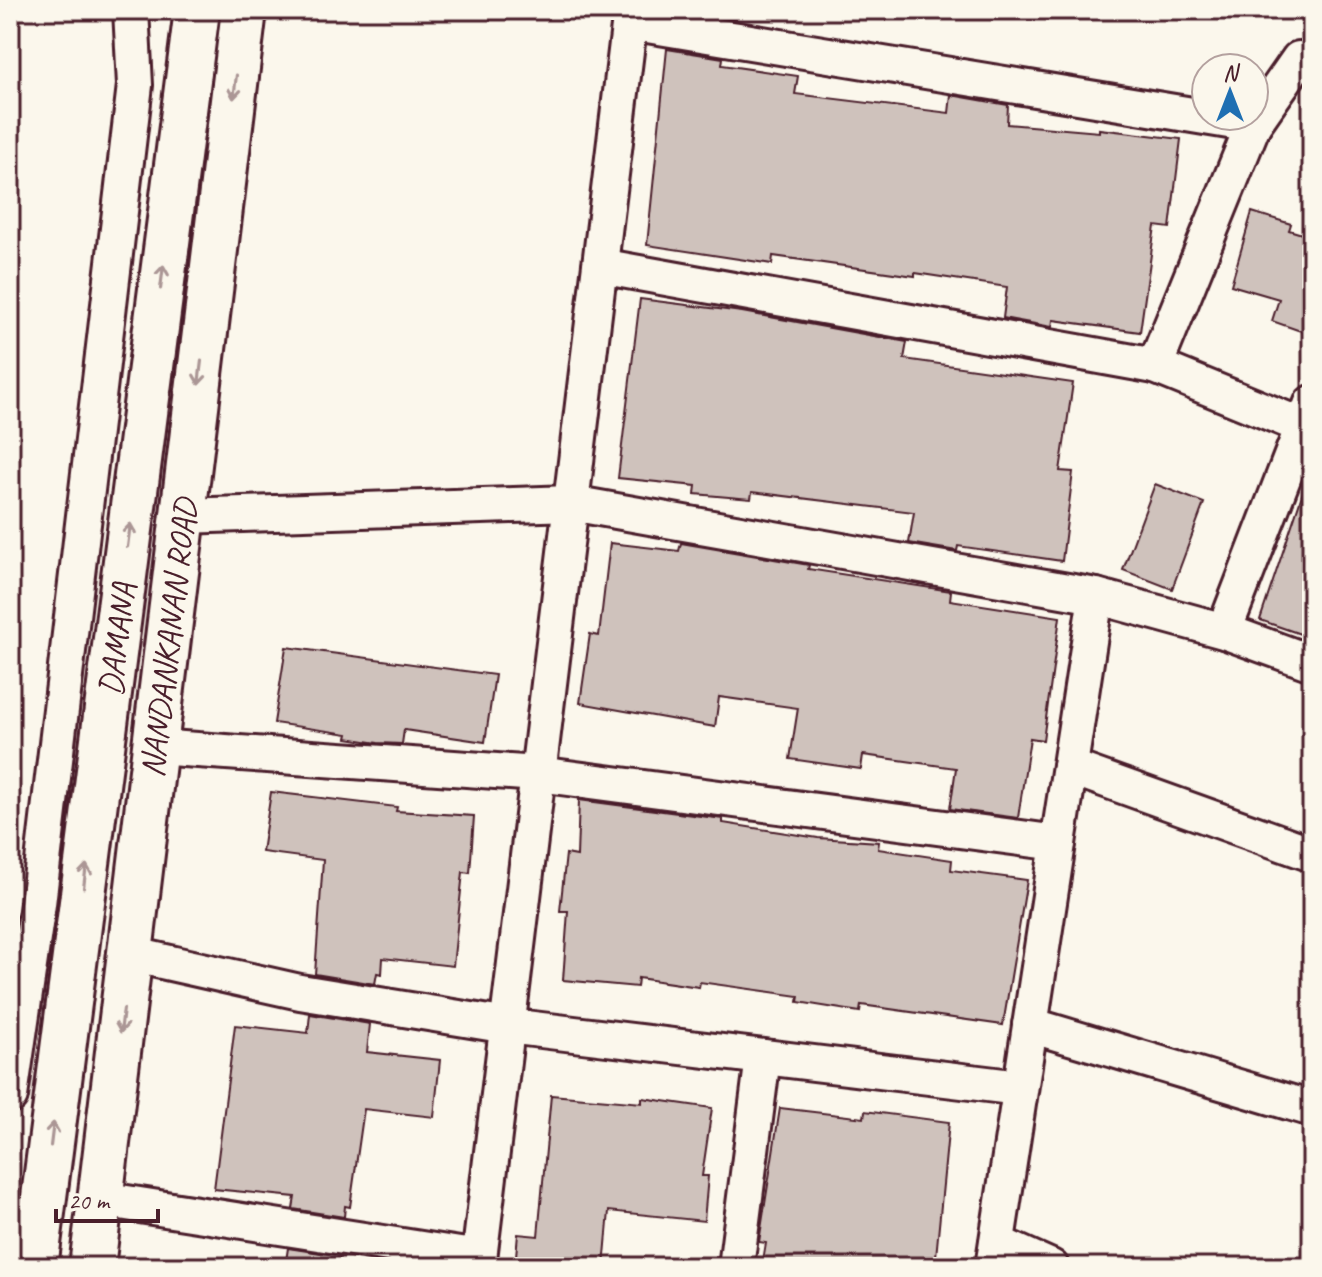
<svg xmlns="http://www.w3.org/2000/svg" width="1322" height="1277" viewBox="0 0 1322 1277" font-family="Caveat,sans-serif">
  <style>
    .building { fill: #cfc2bc; stroke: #4a1f2b; stroke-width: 2 }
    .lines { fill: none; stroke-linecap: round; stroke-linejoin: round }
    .street-casing { stroke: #4a1f2b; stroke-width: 40 }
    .primary-casing { stroke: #4a1f2b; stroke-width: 50 }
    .street { stroke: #fbf7ec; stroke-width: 34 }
    .primary { stroke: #fbf7ec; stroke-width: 44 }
    .oneway { stroke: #ab9695 }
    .labels { text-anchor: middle; stroke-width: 6; stroke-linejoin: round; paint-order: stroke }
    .street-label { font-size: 34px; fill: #4a1f2b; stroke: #fbf7ec }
  </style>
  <rect width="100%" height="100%" fill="#fbf7ec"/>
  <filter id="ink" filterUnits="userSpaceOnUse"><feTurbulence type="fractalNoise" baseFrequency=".0125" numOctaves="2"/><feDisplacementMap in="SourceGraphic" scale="16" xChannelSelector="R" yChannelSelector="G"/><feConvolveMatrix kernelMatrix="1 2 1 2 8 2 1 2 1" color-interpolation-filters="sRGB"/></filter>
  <g filter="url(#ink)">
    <g class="building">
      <path d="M667,49L723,58L722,65L798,76L795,94L949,113L951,95L1008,105L1007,124L1099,132V129L1181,139L1170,228L1155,226L1140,332L1053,320L1052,327L1003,318L1007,287L915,273V276L773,256L772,264L647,245Z"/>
      <path d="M1252,212L1291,224L1289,230L1312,237V335L1272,321L1279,299L1231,285Z"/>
      <path d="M640,299L742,312L907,342L904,359L1073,383L1060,471L1073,472L1062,561L958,546L957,551L909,543L914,512L752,492L751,499L695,494L696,486L618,478Z"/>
      <path d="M1307,480L1312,481V638L1260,620Z"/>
      <path d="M1155,484L1204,503L1172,589L1123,570Z"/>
      <path d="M610,543L679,551L681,543L809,565L808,569L951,591L950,600L1060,617L1043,740L1030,738L1018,818L950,809L956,768L863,755L861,769L790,759L798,708L719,697L715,727L580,703L590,634L599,636Z"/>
      <path d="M286,647L495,675L485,742L404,730L402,744L378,743L347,738L348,734L274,723Z"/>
      <path d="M271,792L397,807L396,811L474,816L470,873L463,872L453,966L383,958L382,974L377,973L375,984L315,974L323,860L262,852Z"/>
      <path d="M579,800L723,819V823L818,838L879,842L878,849L952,860L951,870L1027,880L1003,1025L861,1005L860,1012L798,1002L799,996L700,982L699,987L638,978L637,987L563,980L568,911H560L566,854L577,856Z"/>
      <path d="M310,1014L370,1024L367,1052L440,1060L434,1117L364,1109L350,1207L345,1206L344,1217L293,1209L295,1197L214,1189L235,1025L308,1033Z"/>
      <path d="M551,1095L642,1103V1098L712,1108L702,1176H708L704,1221L609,1211L604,1267H515L518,1234L538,1236Z"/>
      <path d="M780,1108L864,1118L865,1111L949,1122L935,1267H762L766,1243L759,1242Z"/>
      <path d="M288,1248L340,1256L338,1267H285Z"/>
    </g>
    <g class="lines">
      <defs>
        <g id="street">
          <path d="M629,22L1253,125L1299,59L1312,64"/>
          <path d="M1253,125L1155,366L1312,430"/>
          <path d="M600,266L1155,366"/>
          <path d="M183,516L571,503L1096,596L1224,631L1312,663"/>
          <path d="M1224,631L1312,403"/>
          <path d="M155,747L538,774L1058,843"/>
          <path d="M1070,767L1312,854"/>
          <path d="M130,954L300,992L508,1026L1020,1088"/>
          <path d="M1030,1025L1312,1109"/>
          <path d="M10,1096L38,904L135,85L131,10"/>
          <path d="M101,1199L479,1258"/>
          <path d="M997,1243L1051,1267"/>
          <path d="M478,1267L631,10"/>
          <path d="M736,1267L763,1057"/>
          <path d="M993,1267L1096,596"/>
        </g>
        <g id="primary">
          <path d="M35,1267L197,10"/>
          <path d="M92,1267L244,10"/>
        </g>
      </defs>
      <use href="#street" class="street-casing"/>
      <use href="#primary" class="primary-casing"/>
      <use href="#street" class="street"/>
      <use href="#primary" class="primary"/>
    </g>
    <defs><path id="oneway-shaft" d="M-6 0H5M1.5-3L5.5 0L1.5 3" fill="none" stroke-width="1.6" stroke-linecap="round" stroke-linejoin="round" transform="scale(2)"/></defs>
    <g class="oneway">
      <use href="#oneway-shaft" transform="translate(235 87) rotate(97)"/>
      <use href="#oneway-shaft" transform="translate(162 277) rotate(-83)"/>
      <use href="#oneway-shaft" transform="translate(200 373) rotate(97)"/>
      <use href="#oneway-shaft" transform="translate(129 535) rotate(-83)"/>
      <use href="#oneway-shaft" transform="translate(85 876) rotate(-83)"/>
      <use href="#oneway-shaft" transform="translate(122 1021) rotate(97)"/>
      <use href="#oneway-shaft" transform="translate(52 1134) rotate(-83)"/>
    </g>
  </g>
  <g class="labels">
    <g class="street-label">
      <text transform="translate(168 638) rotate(-83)" y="12">NANDANKANAN ROAD</text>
      <text transform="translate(116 639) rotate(-83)" y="12">DAMANA</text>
    </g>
  </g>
  <rect width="1322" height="1277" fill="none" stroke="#fbf7ec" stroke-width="40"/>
  <rect x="20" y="20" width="1282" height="1237" fill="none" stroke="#4a1f2b" stroke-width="3" filter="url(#ink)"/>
  <g transform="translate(1230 92)"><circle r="38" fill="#fbf7ec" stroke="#b4a19f" stroke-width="2"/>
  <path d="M0-6L14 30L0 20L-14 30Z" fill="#1f6fb2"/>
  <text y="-12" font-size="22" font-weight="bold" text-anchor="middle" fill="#4a1f2b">N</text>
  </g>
  <path d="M56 1209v12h102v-12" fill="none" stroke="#4a1f2b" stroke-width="4"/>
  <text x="68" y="1209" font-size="24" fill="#4a1f2b" stroke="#fbf7ec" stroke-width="6" paint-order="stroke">20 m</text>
</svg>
